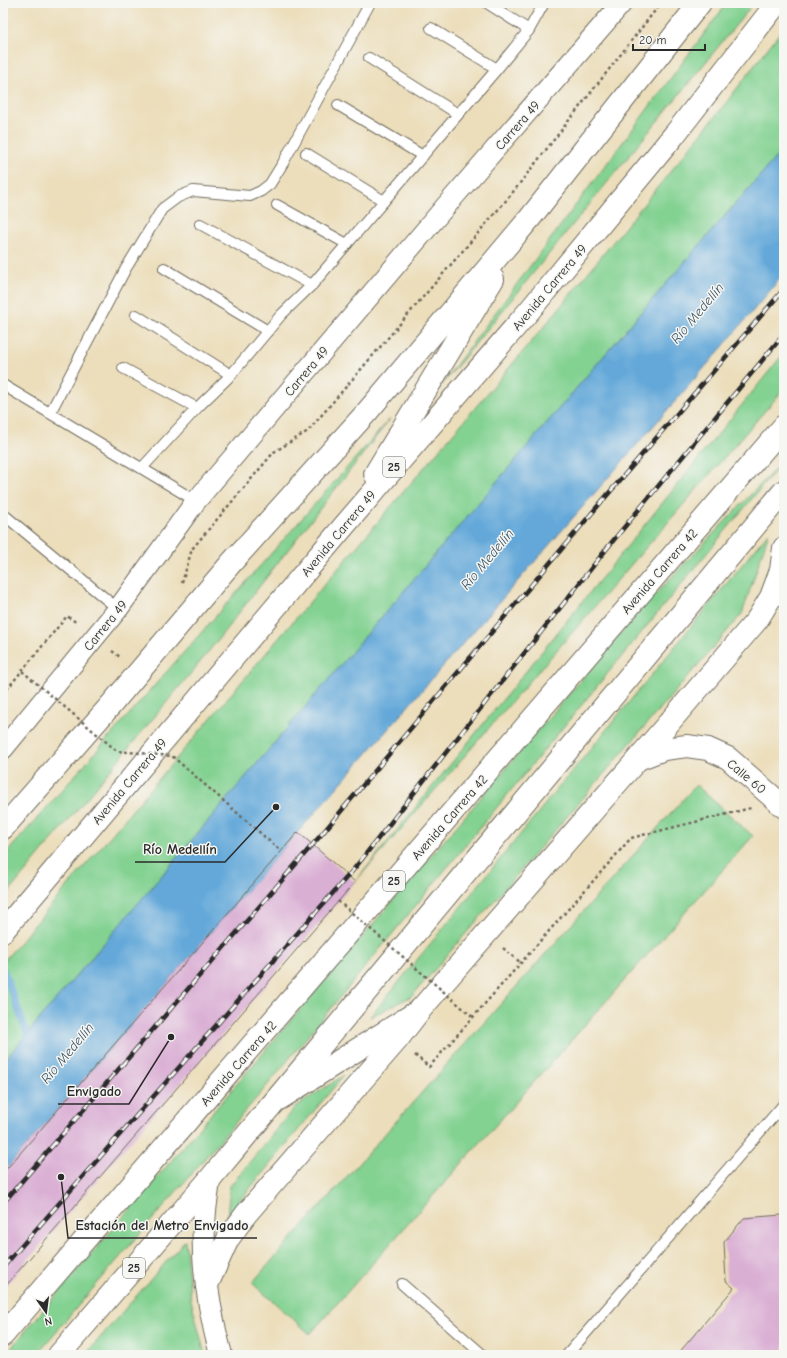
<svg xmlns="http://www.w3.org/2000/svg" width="787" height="1358" viewBox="0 0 787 1358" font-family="'Comic Neue',sans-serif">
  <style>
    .green { fill: #83d292; stroke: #577e5e }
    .water { fill: #63a8d9; stroke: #476a82 }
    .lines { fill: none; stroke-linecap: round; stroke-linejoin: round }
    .stream { stroke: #63a8d9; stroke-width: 7 }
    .building { fill: #daafd4 }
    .service-casing { stroke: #6f6a5d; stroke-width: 12 }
    .minor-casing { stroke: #6f6a5d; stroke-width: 22 }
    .tertiary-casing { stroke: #6f6a5d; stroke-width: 24 }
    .trunk-casing { stroke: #6f6a5d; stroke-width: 24 }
    .path { stroke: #6f6a5d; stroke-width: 2.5; stroke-dasharray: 3 3; stroke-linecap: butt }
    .service { stroke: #fff; stroke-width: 10 }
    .minor { stroke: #fff; stroke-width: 20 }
    .tertiary { stroke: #fff; stroke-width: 22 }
    .trunk { stroke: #fff; stroke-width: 22 }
    .rail-casing { stroke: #2b2b2b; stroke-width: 4.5 }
    .rail { stroke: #f6f6f2; stroke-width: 3; stroke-dasharray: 9; stroke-linecap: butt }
    .path-bridge { stroke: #6f6a5d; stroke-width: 2.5; stroke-dasharray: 3 3; stroke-linecap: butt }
    .labels { text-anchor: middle; stroke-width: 3; stroke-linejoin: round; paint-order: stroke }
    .shield { fill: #f6f6f2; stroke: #686867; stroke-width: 1 }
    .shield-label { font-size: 12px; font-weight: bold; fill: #2b2b2b }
    .street-label { font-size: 13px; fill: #2b2b2b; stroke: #f6f6f2 }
    .water-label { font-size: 14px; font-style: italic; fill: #3f5768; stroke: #f6f6f2 }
    .leader { fill: none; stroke: #2b2b2b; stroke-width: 1.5 }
    .callout-dot { fill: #2b2b2b; stroke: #f6f6f2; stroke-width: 1.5 }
    .callout-label { font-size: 14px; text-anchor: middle; font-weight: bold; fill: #2b2b2b; stroke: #f6f6f2; stroke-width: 3; stroke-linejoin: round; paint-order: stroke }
  </style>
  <rect width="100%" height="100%" fill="#f6f6f2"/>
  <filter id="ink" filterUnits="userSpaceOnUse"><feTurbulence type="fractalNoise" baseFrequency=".025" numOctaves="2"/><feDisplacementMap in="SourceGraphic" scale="8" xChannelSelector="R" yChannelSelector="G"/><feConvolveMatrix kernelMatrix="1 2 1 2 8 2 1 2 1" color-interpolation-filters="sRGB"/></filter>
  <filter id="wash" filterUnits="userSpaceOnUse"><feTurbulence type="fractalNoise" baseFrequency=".012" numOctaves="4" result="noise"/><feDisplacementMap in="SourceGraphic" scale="16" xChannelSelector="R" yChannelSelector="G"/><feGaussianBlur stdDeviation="0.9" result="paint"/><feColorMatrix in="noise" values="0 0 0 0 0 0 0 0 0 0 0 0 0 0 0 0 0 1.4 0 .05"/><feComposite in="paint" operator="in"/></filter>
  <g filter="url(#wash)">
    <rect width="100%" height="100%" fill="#ecdebb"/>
    <g class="green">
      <path d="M727,3H754L436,392Z"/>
      <path d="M784,27V148L637,317L3,1062V962L543,328L722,108Z"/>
      <path d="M784,353V389L355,882Z"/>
      <path d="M390,419L206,655L7,894L3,890V857Z"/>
      <path d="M784,460L260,1094L36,1355H5L218,1106L645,605Z"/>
      <path d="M769,532L742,614L412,996L370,1017Z"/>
      <path d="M696,785L753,836L310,1334L252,1283Z"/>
      <path d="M344,1075L227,1216L230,1186L294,1108Z"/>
      <path d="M185,1240L191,1300L205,1355H85Z"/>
    </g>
    <path class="water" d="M784,148V274L720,350L298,832L3,1173V1062L637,317Z"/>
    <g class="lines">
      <path class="stream" d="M3,969L30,1041"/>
    </g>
    <g id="blocks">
      <g class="building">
        <path d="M298,832L355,882L3,1289V1173Z"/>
        <path d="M782,1215L784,1217V1355H677L734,1288L726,1281L724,1242L744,1218Z"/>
      </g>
    </g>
  </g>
  <g filter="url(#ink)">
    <use href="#blocks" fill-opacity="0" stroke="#6f6a5d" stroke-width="1"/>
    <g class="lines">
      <defs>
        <g id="service">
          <path d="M487,3L529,30"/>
          <path d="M431,28L497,69"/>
          <path d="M369,58L458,114"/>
          <path d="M338,105L423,156"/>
          <path d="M306,153L384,201"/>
          <path d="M277,205L347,244"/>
          <path d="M200,224L312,285"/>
          <path d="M164,268L268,331"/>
          <path d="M136,315L231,375"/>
          <path d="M123,368L197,408"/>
          <path d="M3,385L196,501"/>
          <path d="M50,413L125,270L162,209L178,197L193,191L250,196L261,191L270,184L283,163L370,3"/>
          <path d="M142,468L197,408L231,375L281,315L312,285L497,69L529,30L544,3"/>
          <path d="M3,514L118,609"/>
          <path d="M402,1284L483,1355"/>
          <path d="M567,1355L784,1104"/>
        </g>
        <path id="minor" d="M3,749L118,609L196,501L445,207L622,3"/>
        <g id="tertiary">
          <path d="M638,759L664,749L687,746L708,749L728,758L784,807"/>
          <path d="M279,1099L420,1010L637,760L757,620L771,597L781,570L784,548"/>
        </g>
        <g id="trunk">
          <path d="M375,474L493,279"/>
          <path d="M3,828L110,706L232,562L367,412L530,218L700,3"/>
          <path d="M3,931L344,526L529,311L675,134L777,3"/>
          <path d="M209,1180C208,1190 206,1201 205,1211C200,1258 209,1310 221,1355"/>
          <path d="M207,1285L228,1239L246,1214L397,1040L420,1010"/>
          <path d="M3,1335L784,426"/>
          <path d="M59,1355L209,1180L784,491"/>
        </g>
      </defs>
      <use href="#service" class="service-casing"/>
      <use href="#minor" class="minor-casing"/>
      <use href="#tertiary" class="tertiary-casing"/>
      <use href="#trunk" class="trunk-casing"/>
      <g class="path">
        <path d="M182,583L192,549L274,452L308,431L509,197L661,3"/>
        <path d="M112,651L120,657"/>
        <path d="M3,694L67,616L77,623"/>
        <path d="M503,948L521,963"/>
        <path d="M415,1055L429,1067L631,838L751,808"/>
      </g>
      <use href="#service" class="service"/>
      <use href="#minor" class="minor"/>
      <use href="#tertiary" class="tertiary"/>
      <use href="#trunk" class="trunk"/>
      <defs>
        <g id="rail">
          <path d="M3,1203L321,835L597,507L784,289"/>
          <path d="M3,1267L354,869L612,542L784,334"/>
        </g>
      </defs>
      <use href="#rail" class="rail-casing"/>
      <use href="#rail" class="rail"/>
      <g class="path-bridge">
        <path d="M22,671L117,751L172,756L281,851"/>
        <path d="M338,901L473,1017"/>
      </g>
    </g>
  </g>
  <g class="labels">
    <g class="shield">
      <rect x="383" y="457" width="22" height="20" rx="3"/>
      <rect x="383" y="871" width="22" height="20" rx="3"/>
      <rect x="123" y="1258" width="22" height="20" rx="3"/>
    </g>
    <g class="shield-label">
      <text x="394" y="471">25</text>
      <text x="394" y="885">25</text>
      <text x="134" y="1272">25</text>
    </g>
    <g class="street-label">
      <text transform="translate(517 125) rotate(-49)" y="5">Carrera 49</text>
      <text transform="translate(549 287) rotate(-50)" y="5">Avenida Carrera 49</text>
      <text transform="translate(306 371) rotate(-50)" y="5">Carrera 49</text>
      <text transform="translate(338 533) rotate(-50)" y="5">Avenida Carrera 49</text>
      <text transform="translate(659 571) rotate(-49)" y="5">Avenida Carrera 42</text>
      <text transform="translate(105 625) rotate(-51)" y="5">Carrera 49</text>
      <text transform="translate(747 776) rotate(40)" y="5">Calle 60</text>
      <text transform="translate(129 781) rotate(-50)" y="5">Avenida Carrera 49</text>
      <text transform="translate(449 817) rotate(-49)" y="5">Avenida Carrera 42</text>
      <text transform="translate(238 1063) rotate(-49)" y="5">Avenida Carrera 42</text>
    </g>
    <g class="water-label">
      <text transform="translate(697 313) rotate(-50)" y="5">Río Medellín</text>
      <text transform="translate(487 559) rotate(-50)" y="5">Río Medellín</text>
      <text transform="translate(67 1053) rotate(-50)" y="5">Río Medellín</text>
    </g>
  </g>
  <path class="leader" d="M276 807L225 862H135M171 1037L129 1104H58M61 1177L68 1238H257"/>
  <g class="callout-dot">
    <circle cx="276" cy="807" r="4"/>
    <circle cx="171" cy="1037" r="4"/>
    <circle cx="61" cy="1177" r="4"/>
  </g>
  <g class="callout-label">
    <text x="180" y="854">Río Medellín</text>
    <text x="94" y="1096">Envigado</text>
    <text x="162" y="1230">Estación del Metro Envigado</text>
  </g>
  <rect width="787" height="1358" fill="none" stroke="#f6f6f2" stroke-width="16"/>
  <g transform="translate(46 1312) rotate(166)" stroke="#f6f6f2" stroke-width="3" paint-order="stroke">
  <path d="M0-3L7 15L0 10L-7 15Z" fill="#2b2b2b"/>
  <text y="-6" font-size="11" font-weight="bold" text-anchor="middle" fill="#2b2b2b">N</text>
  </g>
  <path d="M633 44v6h72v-6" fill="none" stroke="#2b2b2b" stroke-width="2"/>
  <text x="639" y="44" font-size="12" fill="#2b2b2b" stroke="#f6f6f2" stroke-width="3" paint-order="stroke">20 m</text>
</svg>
